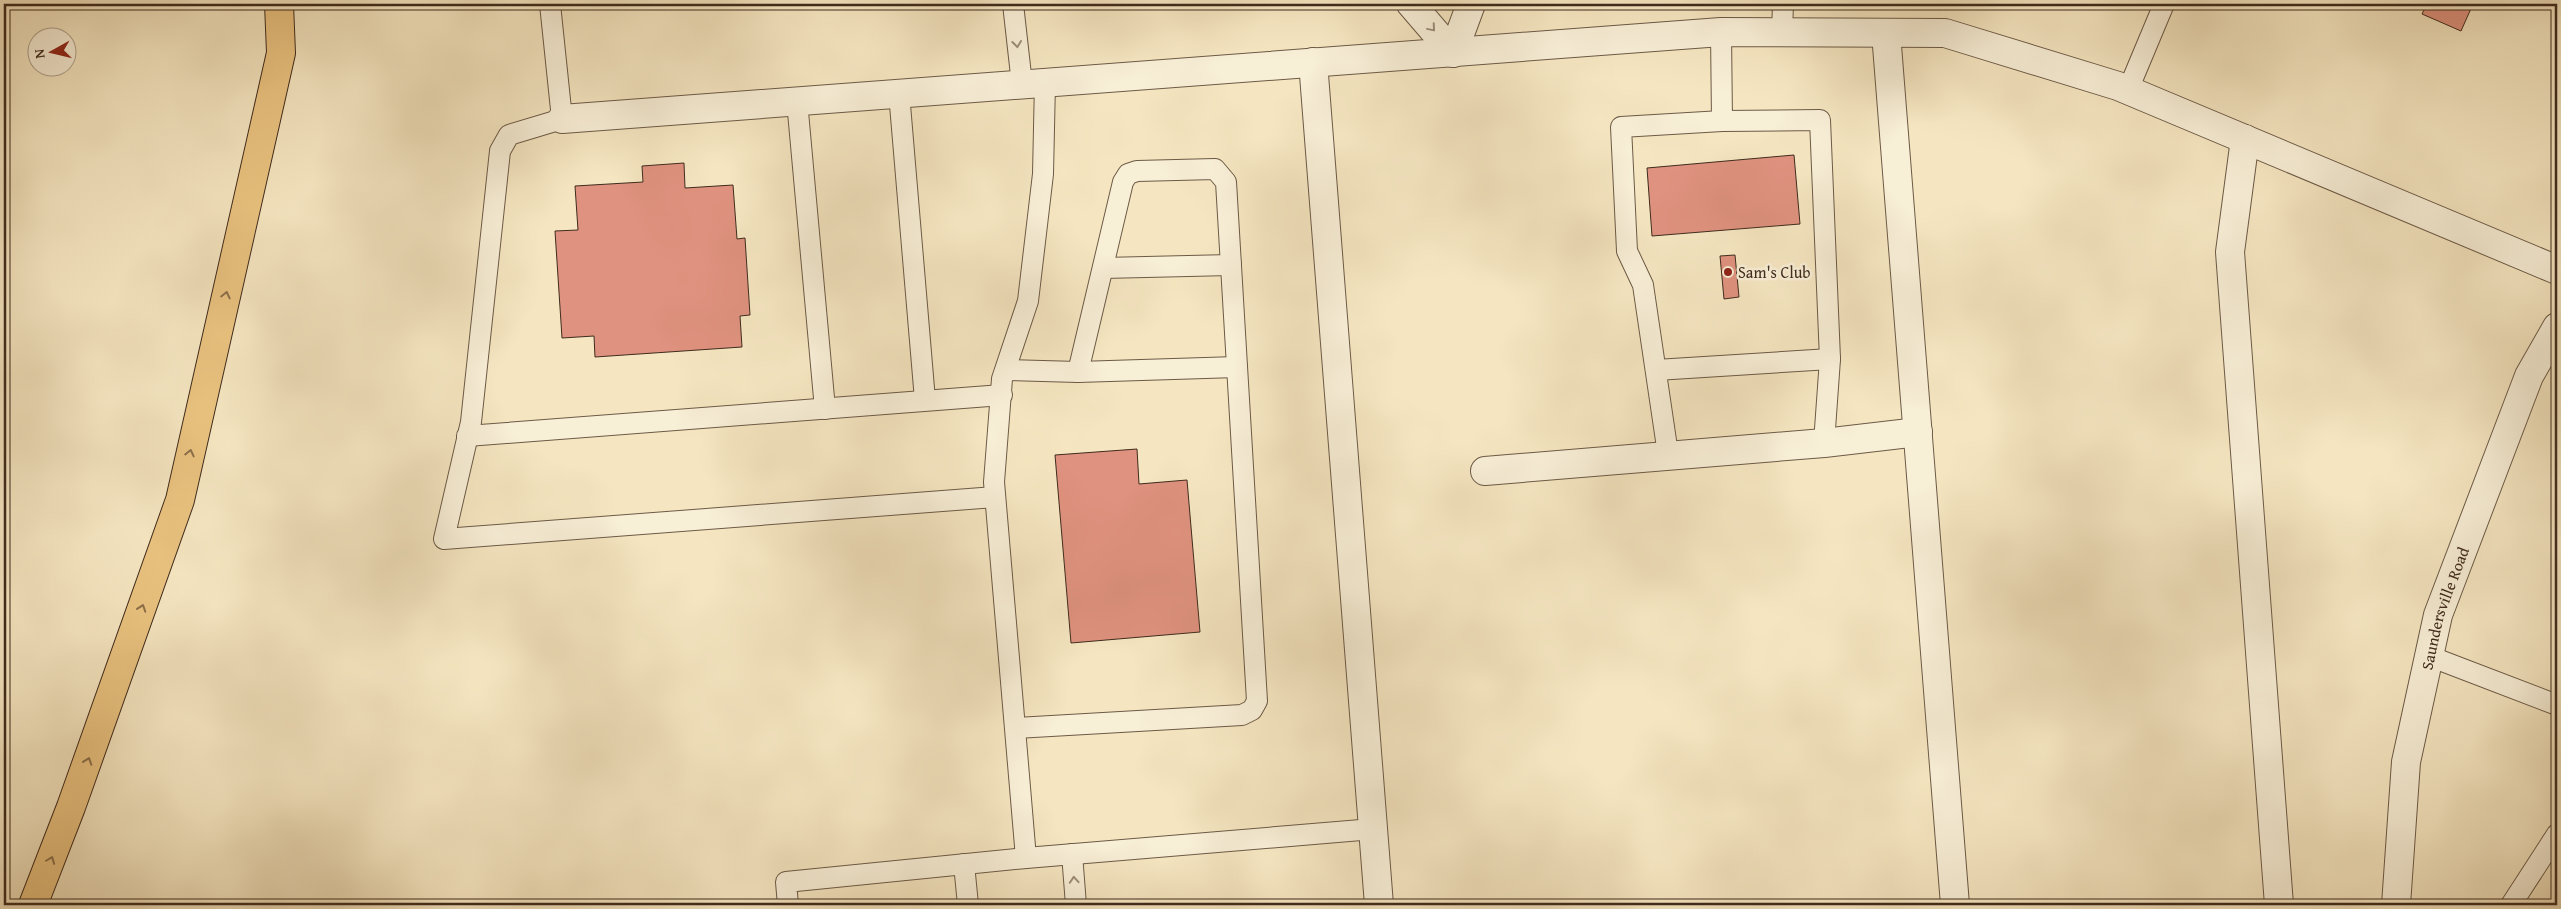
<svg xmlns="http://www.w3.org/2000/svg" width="2561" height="909" viewBox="0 0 2561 909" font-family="'Gentium Book Plus',serif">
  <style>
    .building { fill: #df927f; stroke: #3f2b1d }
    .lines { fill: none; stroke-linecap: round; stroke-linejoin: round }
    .service-casing { stroke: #6c5a46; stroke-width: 22 }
    .minor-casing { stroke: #6c5a46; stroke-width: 30 }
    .tertiary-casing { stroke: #6c5a46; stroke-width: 30 }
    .motorway-casing { stroke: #3f2b1d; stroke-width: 30 }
    .service { stroke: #f8efd7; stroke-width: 20 }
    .minor { stroke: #f8efd7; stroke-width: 28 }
    .tertiary { stroke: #f8efd7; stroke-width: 28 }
    .motorway { stroke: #eac380; stroke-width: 28 }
    .oneway { stroke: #9c8d7a }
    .oneway2 { stroke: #8c6f4a }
    .poi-dot { fill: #8f2418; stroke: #f8efd7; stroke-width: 2 }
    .labels { text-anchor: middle; stroke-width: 5; stroke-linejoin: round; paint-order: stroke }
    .poi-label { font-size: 16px; fill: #3f2b1d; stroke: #f8efd7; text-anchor: start }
    .street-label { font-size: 16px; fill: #3f2b1d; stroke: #f8efd7 }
  </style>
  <rect width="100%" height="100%" fill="#f5e6c1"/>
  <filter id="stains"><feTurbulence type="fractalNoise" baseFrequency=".004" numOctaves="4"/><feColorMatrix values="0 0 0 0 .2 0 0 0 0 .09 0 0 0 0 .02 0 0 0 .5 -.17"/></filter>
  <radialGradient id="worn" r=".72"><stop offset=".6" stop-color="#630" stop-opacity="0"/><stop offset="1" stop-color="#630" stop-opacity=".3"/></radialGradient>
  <g class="building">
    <path d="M2427,4H2473L2461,31L2422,14Z"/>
    <path d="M1794,155L1800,224L1652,236L1647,168Z"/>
    <path d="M684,163L685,188L733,185L737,239L745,238L750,315L740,316L742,347L595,357L594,336L562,338L555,231L578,230L575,186L643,182L642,166Z"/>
    <path d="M1735,255L1739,297L1724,299L1720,256Z"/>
    <path d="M1137,449L1139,484L1187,480L1200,632L1071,643L1055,455Z"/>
  </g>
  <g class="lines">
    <defs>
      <g id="service">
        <path d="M550,4L562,119L509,135L500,151L471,422L444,539L995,497"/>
        <path d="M1013,4L1022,84"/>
        <path d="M1721,32L1722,121L1820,120L1830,359L1824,443"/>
        <path d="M1782,32L1783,4"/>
        <path d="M1045,82L1043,174L1028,301L1002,379L994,482L1026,858L1373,829"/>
        <path d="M2128,90L2164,4"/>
        <path d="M899,93L925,400"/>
        <path d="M797,101L825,409"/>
        <path d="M1103,268L1231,265"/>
        <path d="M1006,370L1078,372L1237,367"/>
        <path d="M1656,370L1830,359"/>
        <path d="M467,436L1002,395"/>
        <path d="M1668,454L1643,285L1627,251L1621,127L1722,121"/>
        <path d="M2429,656L2557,705"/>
        <path d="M1016,728L1242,715L1252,710L1257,701L1226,182L1215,169L1137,171L1128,174L1123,182L1078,372"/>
        <path d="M1072,854L1076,905"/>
        <path d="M964,864L968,905"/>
        <path d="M788,905L786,882L1026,858"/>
        <path d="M2511,905L2557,834"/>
      </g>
      <g id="minor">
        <path d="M1411,4L1453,53L1471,4"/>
        <path d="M1886,33L1955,905"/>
        <path d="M1313,62L1379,905"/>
        <path d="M562,119L1721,32L1945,33L2118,86L2557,270"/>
        <path d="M2245,139L2230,252L2279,905"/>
        <path d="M1485,471L1824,443L1918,432"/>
      </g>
      <g id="tertiary">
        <path id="s1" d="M2396,905L2406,762L2438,615L2529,376L2557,327"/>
      </g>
      <path id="motorway" d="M33,905L71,807L180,500L281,53L279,4"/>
    </defs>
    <use href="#service" class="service-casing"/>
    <use href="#minor" class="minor-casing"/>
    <use href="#tertiary" class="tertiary-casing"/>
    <use href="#motorway" class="motorway-casing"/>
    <use href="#service" class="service"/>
    <use href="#minor" class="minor"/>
    <use href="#tertiary" class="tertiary"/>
    <use href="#motorway" class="motorway"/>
  </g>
  <defs><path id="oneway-chevron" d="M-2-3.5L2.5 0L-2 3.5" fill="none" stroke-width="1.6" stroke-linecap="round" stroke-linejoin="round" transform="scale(1.25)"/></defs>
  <g class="oneway">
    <use href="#oneway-chevron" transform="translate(1432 28) rotate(50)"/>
    <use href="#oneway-chevron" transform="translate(1017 44) rotate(83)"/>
    <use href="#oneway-chevron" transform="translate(1074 880) rotate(-94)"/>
  </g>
  <g class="oneway2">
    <use href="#oneway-chevron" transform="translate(226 295) rotate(-77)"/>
    <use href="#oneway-chevron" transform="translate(190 453) rotate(-77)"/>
    <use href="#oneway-chevron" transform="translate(142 608) rotate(-71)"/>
    <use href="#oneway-chevron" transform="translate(88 761) rotate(-71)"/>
    <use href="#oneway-chevron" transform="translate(51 860) rotate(-69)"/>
  </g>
  <circle class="poi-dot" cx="1728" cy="272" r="5"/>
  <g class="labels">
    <g class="poi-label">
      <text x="1738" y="278">Sam's Club</text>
    </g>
    <g class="street-label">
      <text dy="6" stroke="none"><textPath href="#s1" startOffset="302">Saundersville Road</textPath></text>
    </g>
  </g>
  <rect width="2561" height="909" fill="none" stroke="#f5e6c1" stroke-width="20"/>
  <rect x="5" y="5" width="2551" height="899" fill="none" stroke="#3f2b1d" stroke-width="2.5"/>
  <rect x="10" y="10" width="2541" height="889" fill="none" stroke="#3f2b1d"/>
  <g transform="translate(52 52) rotate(262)"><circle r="24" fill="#f8efd7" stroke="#aea18d"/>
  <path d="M0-4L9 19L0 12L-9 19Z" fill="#8f2418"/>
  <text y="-8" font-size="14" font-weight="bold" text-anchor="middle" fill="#3f2b1d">N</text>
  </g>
  <rect width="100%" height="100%" filter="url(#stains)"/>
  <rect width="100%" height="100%" fill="url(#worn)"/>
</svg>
